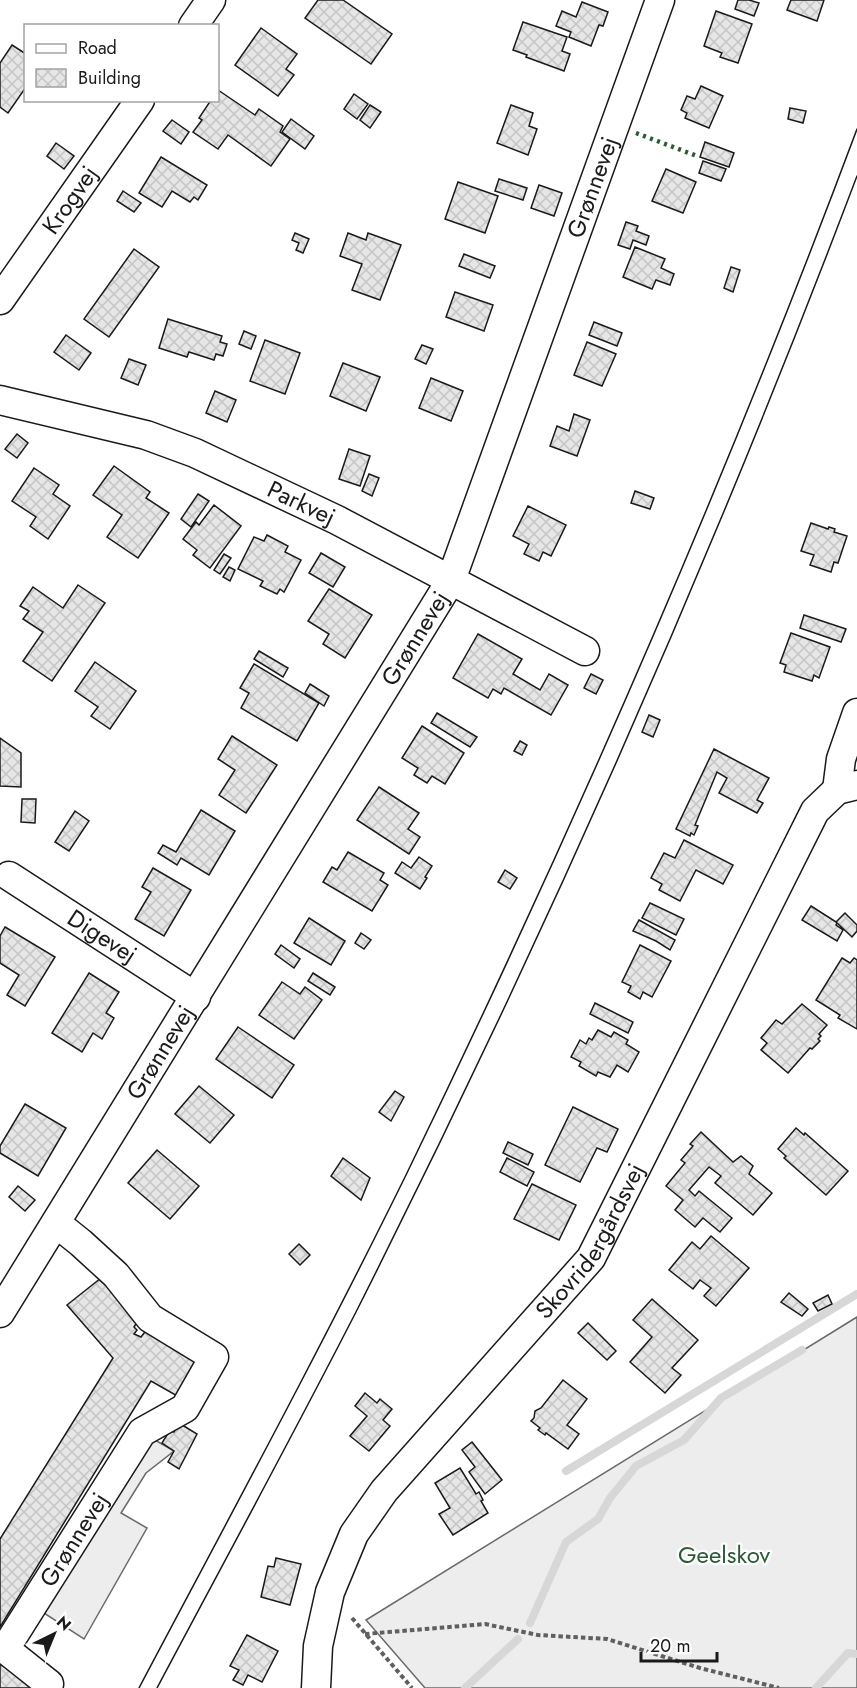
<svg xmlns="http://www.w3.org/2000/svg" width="857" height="1688" viewBox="0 0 857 1688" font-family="Jost,sans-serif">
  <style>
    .built { fill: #ededed; stroke: #6a6a6a; stroke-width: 1.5 }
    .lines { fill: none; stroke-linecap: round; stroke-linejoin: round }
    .stream { stroke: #d7d7d7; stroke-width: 8 }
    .building { fill: url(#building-cross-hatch); stroke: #1a1a1a; stroke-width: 1.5 }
    .minor-casing { stroke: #1a1a1a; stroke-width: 31 }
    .path { stroke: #5f5f5f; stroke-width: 4; stroke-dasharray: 4.5 3; stroke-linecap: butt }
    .minor { stroke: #fff; stroke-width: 28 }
    .tram { stroke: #1a1a1a; stroke-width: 1.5 }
    .hedge { stroke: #2b5a34; stroke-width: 4.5; stroke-dasharray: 3 4.5; stroke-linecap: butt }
    .labels { text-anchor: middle; stroke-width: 4.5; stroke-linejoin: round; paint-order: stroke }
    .street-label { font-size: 24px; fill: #1a1a1a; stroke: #fff }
    .park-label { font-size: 24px; fill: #2b5a34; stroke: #fff }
  </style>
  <defs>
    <pattern id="building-cross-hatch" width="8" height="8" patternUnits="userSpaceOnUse" patternTransform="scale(1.5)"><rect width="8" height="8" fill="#e6e6e6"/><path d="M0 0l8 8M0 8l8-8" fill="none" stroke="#c5c5c5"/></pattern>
  </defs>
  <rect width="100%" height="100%" fill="#fff"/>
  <g class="built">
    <path d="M857,1317V1688H425L366,1620Z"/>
    <path d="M155,1440L174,1451L146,1473L121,1513L147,1528L84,1639L30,1604L133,1459Z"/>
  </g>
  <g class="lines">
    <g class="stream">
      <path d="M566,1471L857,1294"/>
      <path d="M530,1623L566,1542L598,1519L610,1498L636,1466L684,1440L721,1398L802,1350"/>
      <path d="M465,1688L518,1639"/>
      <path d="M816,1688L848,1653L857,1654"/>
    </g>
  </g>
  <g class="building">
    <path d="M318,0H343L392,34L371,64L305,18Z"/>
    <path d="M738,0H749L759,3L754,16L735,9Z"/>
    <path d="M791,0H824L817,21L787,10Z"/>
    <path d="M582,2L608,12L603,26L599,25L591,46L569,37L571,32L556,26L562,11L576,17Z"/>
    <path d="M716,11L752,24L738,63L720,57L722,53L704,46Z"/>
    <path d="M523,22L567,37L562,51L570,54L564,71L526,57L527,55L513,50Z"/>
    <path d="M261,28L297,54L286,69L294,75L278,96L235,65Z"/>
    <path d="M12,45L26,54V87L8,113L0,107V63Z"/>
    <path d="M701,86L723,96L709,128L685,118L687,113L681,110L687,96L695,99Z"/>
    <path d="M218,90L255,115L259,109L283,126L280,132L290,139L271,166L228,135L218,149L193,132L202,120L199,118L211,100H218Z"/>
    <path d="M354,94L368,104L357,119L344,109Z"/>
    <path d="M370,105L381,112L370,128L360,120Z"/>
    <path d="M511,105L533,113L529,126L537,129L528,155L497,143Z"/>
    <path d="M790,108L806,111L803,123L788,119Z"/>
    <path d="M291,119L314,136L305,149L282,132Z"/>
    <path d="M172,120L189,132L181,144L163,131Z"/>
    <path d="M705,142L734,153L729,167L700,157Z"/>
    <path d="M56,143L74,156L64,169L47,156Z"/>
    <path d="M161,157L207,185L198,200L194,197L190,202L172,191L162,207L139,193Z"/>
    <path d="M703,161L726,169L721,181L699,173Z"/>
    <path d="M666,169L696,182L683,213L652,201Z"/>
    <path d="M499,179L527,188L523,200L495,191Z"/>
    <path d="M458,182L498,196L485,233L445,219Z"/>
    <path d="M539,185L562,193L554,216L531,208Z"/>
    <path d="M123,191L141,203L134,212L117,201Z"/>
    <path d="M626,222L638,226L636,231L649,236L646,245L633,240L630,249L618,245Z"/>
    <path d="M295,233L309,239L303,253L296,250L299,243L292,240Z"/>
    <path d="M348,233L366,240L368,233L401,245L380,300L352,290L362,264L340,256Z"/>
    <path d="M635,247L665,259L661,268L674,274L670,285L656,280L652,289L623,277Z"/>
    <path d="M134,249L159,267L109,337L84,319Z"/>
    <path d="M464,254L495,266L490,278L459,266Z"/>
    <path d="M731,267L740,270L733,292L724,288Z"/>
    <path d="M455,292L493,305L484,331L446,317Z"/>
    <path d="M168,319L222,336L220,342L227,344L223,356L216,354L214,360L189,352L187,357L159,348Z"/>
    <path d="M594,322L622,333L617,346L589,335Z"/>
    <path d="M244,331L256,336L251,349L239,344Z"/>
    <path d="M66,335L91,353L79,370L54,352Z"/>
    <path d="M265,340L300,353L285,394L250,381Z"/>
    <path d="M587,342L616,354L602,386L574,375Z"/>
    <path d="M422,345L433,349L426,364L415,359Z"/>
    <path d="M129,359L146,365L138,385L121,378Z"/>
    <path d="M343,363L380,377L366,411L330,396Z"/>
    <path d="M431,378L463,391L451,421L419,408Z"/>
    <path d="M215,391L236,400L227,422L206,413Z"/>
    <path d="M574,414L590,420L577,456L550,446L557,426L569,431Z"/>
    <path d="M17,434L28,443L17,458L5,449Z"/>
    <path d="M349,449L370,456L360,486L339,479Z"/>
    <path d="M114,466L150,492L146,498L169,513L138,558L107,537L122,515L93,495Z"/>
    <path d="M34,468L59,485L53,494L70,506L48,539L30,526L36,517L12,501Z"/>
    <path d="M369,474L379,478L372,496L362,491Z"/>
    <path d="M635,491L654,498L650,509L631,503Z"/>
    <path d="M198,494L209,501L191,527L181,519Z"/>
    <path d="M214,505L241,526L210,568L193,555L197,550L183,539L196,522L199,525Z"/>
    <path d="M528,506L566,525L551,556L543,552L539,561L524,554L529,544L513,536Z"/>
    <path d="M811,523L828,529L829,527L835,529L834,532L847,536L838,563L834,562L831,572L810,565L814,555L801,551Z"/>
    <path d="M267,535L288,546L285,552L301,560L284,592L280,589L277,594L260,586L263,581L238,569L254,537L264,541Z"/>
    <path d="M321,553L345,567L333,587L309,573Z"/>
    <path d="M224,554L231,558L220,574L214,570Z"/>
    <path d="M229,567L235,570L230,581L223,577Z"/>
    <path d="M78,585L105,603L52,681L23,661L43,632L23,619L29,611L20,606L33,587L63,608Z"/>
    <path d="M329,589L372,615L345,658L323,644L329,634L308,621Z"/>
    <path d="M804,615L846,629L841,642L800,628Z"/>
    <path d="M791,633L830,647L819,678L814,675L812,681L784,672L786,665L780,663Z"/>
    <path d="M478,634L522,659L513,674L540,690L549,674L568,685L551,715L504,688L501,694L493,689L488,698L453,678Z"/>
    <path d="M259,651L288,668L283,677L254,659Z"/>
    <path d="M95,662L136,691L110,729L91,716L98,707L75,691Z"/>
    <path d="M254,664L319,703L297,741L241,708L249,693L240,688Z"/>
    <path d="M591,674L603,680L596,694L584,688Z"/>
    <path d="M310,684L329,696L324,706L305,693Z"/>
    <path d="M437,713L477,737L470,747L431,723Z"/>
    <path d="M649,715L660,720L653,737L642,732Z"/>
    <path d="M422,726L464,753L445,784L432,776L427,783L414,775L418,768L402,758Z"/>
    <path d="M232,736L277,765L246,813L219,795L235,770L218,759Z"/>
    <path d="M0,738L21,753V787L0,786Z"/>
    <path d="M520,741L527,745L522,755L514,751Z"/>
    <path d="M714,749L769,778L757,800L763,803L757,813L719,793L727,778L717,772L695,825L698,826L694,835L691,833L690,836L676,829Z"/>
    <path d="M379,787L419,813L408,829L420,837L409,854L357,820Z"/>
    <path d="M22,799H36L35,823L21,822Z"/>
    <path d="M201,810L235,831L209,875L181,858L177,865L158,853L163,845L176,852Z"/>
    <path d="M75,811L89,821L69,851L55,842Z"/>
    <path d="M684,840L733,865L723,884L696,870L680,901L659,890L662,884L651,878L664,853L675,858Z"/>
    <path d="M348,852L384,873L380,880L388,885L372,911L323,882L332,867L337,870Z"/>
    <path d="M419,857L432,866L425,877L427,878L420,889L395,873L402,862L411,868Z"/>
    <path d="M153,868L191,890L164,936L135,919L151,892L142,887Z"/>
    <path d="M505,870L517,878L510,889L498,882Z"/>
    <path d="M650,903L684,919L676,935L642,918Z"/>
    <path d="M811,906L836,922L845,913L857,925V931L852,937L837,923L836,925L843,930L837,941L802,920Z"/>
    <path d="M309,918L345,941L331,965L294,943Z"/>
    <path d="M639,920L675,940L670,950L656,941L633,931Z"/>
    <path d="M5,927L55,957L25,1006L7,995L19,975L0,963V936Z"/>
    <path d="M361,933L371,940L364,949L355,943Z"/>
    <path d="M281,945L300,959L294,968L275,954Z"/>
    <path d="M640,945L671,961L652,997L643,992L640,999L628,992L631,986L622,982Z"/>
    <path d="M842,958L850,963L854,958L857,960V1029L838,1018L840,1015L816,1000Z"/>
    <path d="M89,973L119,992L106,1013L114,1018L102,1039L93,1033L82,1052L52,1033Z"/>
    <path d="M313,973L335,987L330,995L308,981Z"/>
    <path d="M282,982L300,994L305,987L322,1000L294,1039L259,1015Z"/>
    <path d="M595,1003L633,1022L628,1033L590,1014Z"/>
    <path d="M802,1004L827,1025L819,1034L821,1036L818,1039L820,1041L812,1049L810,1048L788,1073L761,1050L767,1043L761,1038L776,1020L782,1024Z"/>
    <path d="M238,1027L294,1065L272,1098L216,1059Z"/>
    <path d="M598,1030L611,1037L614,1032L628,1040L626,1044L639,1052L628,1072L617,1065L610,1077L598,1072L596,1076L579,1066L581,1062L571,1057L580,1040L586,1044L589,1038L592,1040Z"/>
    <path d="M199,1086L234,1115L210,1143L175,1114Z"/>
    <path d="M395,1091L404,1097L391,1121L379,1112Z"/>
    <path d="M25,1104L66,1128L38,1176L0,1153V1146Z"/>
    <path d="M573,1107L618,1129L607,1152L597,1148L580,1182L545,1165Z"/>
    <path d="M796,1128L804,1135L805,1133L848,1171L826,1195L784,1158L786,1156L778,1149Z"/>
    <path d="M701,1132L733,1162L741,1156L753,1166L749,1174L772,1193L753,1215L715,1183L721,1176L709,1167L689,1190L695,1196L699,1191L732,1218L720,1232L703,1218L695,1227L675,1210L683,1200L666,1186L685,1163L681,1160L693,1146L690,1144Z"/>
    <path d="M508,1142L533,1154L528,1165L503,1153Z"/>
    <path d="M157,1150L199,1186L170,1219L128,1183Z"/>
    <path d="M343,1158L370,1178L361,1200L331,1176Z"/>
    <path d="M507,1158L534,1172L527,1186L500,1172Z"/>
    <path d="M532,1184L576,1205L559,1240L514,1219Z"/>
    <path d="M18,1186L35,1200L25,1211L9,1197Z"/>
    <path d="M711,1236L749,1268L716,1306L704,1296L711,1288L700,1280L693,1289L669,1270L692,1242L700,1249Z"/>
    <path d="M299,1244L310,1255L300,1265L289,1254Z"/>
    <path d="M101,1278L138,1321L134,1327L137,1330L134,1334L141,1337L148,1328L202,1357L179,1397L151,1381L0,1627V1539L113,1358L67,1305Z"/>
    <path d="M789,1293L808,1309L802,1316L781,1302Z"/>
    <path d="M828,1295L832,1304L818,1311L813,1303Z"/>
    <path d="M652,1299L698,1340L672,1368L681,1375L665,1393L630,1362L652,1337L633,1320Z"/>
    <path d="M588,1323L616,1351L607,1360L578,1333Z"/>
    <path d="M563,1380L587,1399L567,1425L579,1434L568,1449L546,1433L545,1435L538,1430L540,1428L531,1421L534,1418L535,1411L541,1408Z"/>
    <path d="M365,1393L377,1403L380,1399L392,1409L383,1420L390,1426L369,1451L350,1436L367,1416L355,1406Z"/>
    <path d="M179,1423L197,1434L179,1469L168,1462L174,1451L162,1443L170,1430L174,1432Z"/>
    <path d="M472,1442L502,1480L485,1494L469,1472L475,1467L462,1450Z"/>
    <path d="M460,1468L476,1494L479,1492L483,1500L481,1501L488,1513L453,1535L439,1514L450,1508L435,1483Z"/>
    <path d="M276,1558L301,1564L290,1605L261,1597L268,1566L274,1567Z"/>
    <path d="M247,1635L278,1651L262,1682L248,1675L243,1685L233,1680L239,1670L230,1666Z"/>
    <path d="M0,1664L37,1687L36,1688H0Z"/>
  </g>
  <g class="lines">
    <defs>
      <g id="minor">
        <path d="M193,26L211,0"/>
        <path id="s1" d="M0,300L140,100"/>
        <path id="s2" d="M0,400L146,435L195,453L337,520L585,651"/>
        <path d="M837,790L841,759L857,713"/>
        <path id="s3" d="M9,876L196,997"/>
        <path id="s4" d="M0,1313L451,580L660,0"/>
        <path id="s5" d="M47,1688L49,1684L5,1649L142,1432L185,1408L214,1357L150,1318L116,1275L81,1243L56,1223"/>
        <path id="s6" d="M316,1688L318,1646L330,1592L354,1534L384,1491L591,1258L815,811L837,790L857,785"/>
      </g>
    </defs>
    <use href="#minor" class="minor-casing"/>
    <g class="path">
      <path d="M352,1618L412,1688"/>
      <path d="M365,1634L485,1624L538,1635L607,1639L700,1668L779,1688"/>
    </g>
    <use href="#minor" class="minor"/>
    <g class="tram">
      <path d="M139,1688C229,1518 321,1348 406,1175C572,833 724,485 857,129"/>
      <path d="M157,1688C224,1562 292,1437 357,1310C543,941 711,562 857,176"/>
    </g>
    <path class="hedge" d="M636,133L697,156"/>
  </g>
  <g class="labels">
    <g class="street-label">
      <text dy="8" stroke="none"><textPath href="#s4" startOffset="1278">Grønnevej</textPath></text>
      <text dy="8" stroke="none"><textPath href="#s1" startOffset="122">Krogvej</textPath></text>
      <text dy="8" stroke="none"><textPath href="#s2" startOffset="320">Parkvej</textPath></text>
      <text dy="8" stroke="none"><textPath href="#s4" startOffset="792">Grønnevej</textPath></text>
      <text dy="8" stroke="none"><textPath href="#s3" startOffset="111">Digevej</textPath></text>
      <text dy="8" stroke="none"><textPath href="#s4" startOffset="306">Grønnevej</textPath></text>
      <text dy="8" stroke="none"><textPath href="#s6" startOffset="538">Skovridergårdsvej</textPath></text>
      <text dy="8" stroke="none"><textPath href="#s5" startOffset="190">Grønnevej</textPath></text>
    </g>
    <g class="park-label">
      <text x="724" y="1563">Geelskov</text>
    </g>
  </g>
  <rect x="24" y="24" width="195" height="78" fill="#ffffff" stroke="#a3a3a3" stroke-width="1.5"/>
  <rect x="36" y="44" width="30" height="9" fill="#ffffff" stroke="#a3a3a3" stroke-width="1.5"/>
  <text x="78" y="54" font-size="18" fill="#1a1a1a">Road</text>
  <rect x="36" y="69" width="30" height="18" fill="url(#building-cross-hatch)" stroke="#a3a3a3" stroke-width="1.5"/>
  <text x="78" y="84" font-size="18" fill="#1a1a1a">Building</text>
  <g transform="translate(54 1634) rotate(43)" stroke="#ffffff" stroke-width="4.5" paint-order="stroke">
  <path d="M0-4.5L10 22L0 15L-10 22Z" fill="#1a1a1a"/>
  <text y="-9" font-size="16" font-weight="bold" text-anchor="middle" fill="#1a1a1a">N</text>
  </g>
  <path d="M641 1652v9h76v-9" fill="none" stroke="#1a1a1a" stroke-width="3"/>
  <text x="650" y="1652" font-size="18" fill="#1a1a1a" stroke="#ffffff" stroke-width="4.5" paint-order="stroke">20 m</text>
</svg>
